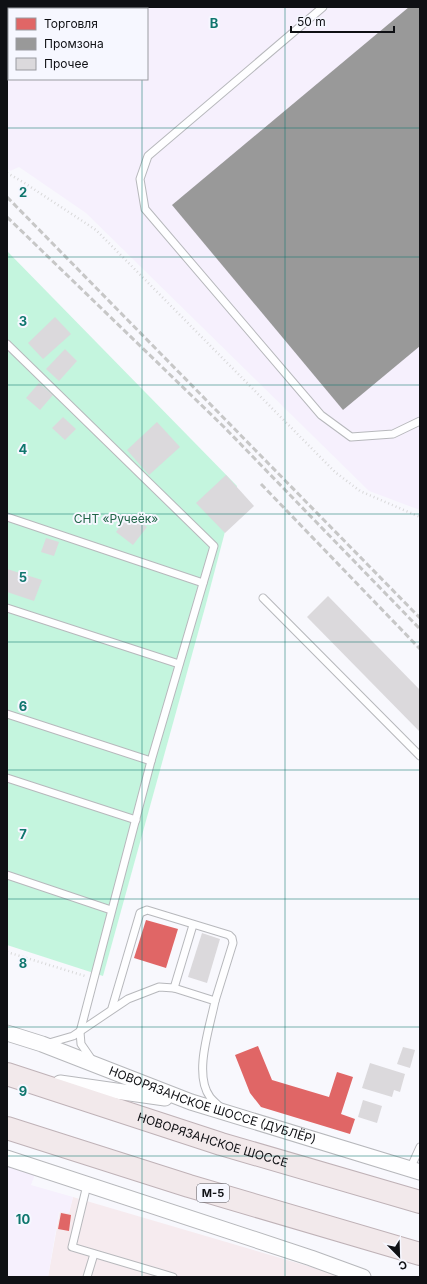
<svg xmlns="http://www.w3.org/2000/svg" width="427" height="1284" viewBox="0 0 427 1284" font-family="Inter,sans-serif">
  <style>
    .commercial { fill: #f6ebef }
    .industrial { fill: #f6f0fd; fill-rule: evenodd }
    .green { fill: #c4f5de }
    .shops { fill: #e06666 }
    .industry { fill: #999 }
    .building { fill: #dbd9dc }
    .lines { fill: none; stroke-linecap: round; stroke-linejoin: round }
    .service-casing { stroke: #b7b8bc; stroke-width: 9 }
    .minor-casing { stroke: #b7b8bc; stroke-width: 17 }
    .trunk-casing { stroke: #bfb2b7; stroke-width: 24 }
    .path { stroke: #d9d9da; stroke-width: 2.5; stroke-dasharray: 1 3; stroke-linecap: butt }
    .service { stroke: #fefeff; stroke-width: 7 }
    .minor { stroke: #fefeff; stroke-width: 15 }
    .trunk { stroke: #f2e9eb; stroke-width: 22 }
    .rail { stroke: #c7c7c7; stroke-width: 3; stroke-dasharray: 6 3; stroke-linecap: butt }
    .grid { fill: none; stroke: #0f766e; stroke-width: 1; stroke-opacity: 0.55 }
    .labels { text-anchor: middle; stroke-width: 4; stroke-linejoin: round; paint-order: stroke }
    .shield { fill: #f6f7ff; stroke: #54555a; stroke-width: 1 }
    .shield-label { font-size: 11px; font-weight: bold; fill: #0f1014 }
    .park-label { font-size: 12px; fill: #216547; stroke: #f6f7ff }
    .street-label { font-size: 12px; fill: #0f1014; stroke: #f6f7ff }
    .grid-label { font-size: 13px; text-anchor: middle; font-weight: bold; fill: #0f766e; stroke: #f6f7ff; stroke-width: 4; stroke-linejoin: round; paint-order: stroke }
  </style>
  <rect width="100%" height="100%" fill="#f8f8fd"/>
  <path class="commercial" d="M73,1197L345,1277H48L60,1211L69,1213Z"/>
  <g class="industrial">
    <path d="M7,7H420V510L369,491L86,213L19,167L10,171L7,168ZM9,9H147V79H9Z"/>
    <path d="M7,1165L35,1174L31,1185L73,1197L69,1213L59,1212L48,1277H7Z"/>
  </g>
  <path class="green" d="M7,251L237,486L206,604L103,976L7,945Z"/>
  <g class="shops">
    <path d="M146,920L178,929L166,968L134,958Z"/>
    <path d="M258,1046L272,1080L329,1097L337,1072L353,1077L341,1114L355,1119L350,1134L261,1107L250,1093L235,1055Z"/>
    <path d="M61,1213L71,1215L69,1231L58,1229Z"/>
  </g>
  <path class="industry" d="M409,7H420V346L343,410L172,205Z"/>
  <g class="building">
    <path d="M55,317L71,334L43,359L28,343Z"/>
    <path d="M65,349L77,361L59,381L46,369Z"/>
    <path d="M39,383L53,395L40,410L26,398Z"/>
    <path d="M63,417L76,429L65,440L52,428Z"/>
    <path d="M157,422L180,447L149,475L127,450Z"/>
    <path d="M226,475L254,506L225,533L196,503Z"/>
    <path d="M129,514L147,527L133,545L116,532Z"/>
    <path d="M46,538L59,542L54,556L41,552Z"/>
    <path d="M7,569L42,580L34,601L7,592Z"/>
    <path d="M328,596L420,690V732L307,617Z"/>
    <path d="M202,933L220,939L207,983L188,977Z"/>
    <path d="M403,1047L415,1050L410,1068L397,1064Z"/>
    <path d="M370,1063L405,1074L400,1092L394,1090L392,1097L362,1088Z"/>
    <path d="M363,1100L382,1106L377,1123L358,1117Z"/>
  </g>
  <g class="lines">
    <defs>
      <g id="service">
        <path d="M323,7L148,156L140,179L145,209L321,415L351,437L393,434L420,421"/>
        <path d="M7,344L214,546L151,761L80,1032L81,1044L92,1060"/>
        <path d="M7,517L203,583"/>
        <path d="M263,598L420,756"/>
        <path d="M7,608L179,664"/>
        <path d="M7,714L151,761"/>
        <path d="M7,778L136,820"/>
        <path d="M7,875L111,910"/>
        <path d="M174,988L193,925"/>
        <path d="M112,1008L140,913L147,910L229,935L232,938L233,943L215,1001"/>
        <path d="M49,1043L73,1036L128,999L159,987L174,988L215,1001C210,1027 193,1074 210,1097C213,1101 217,1104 221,1108"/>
        <path d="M410,1169L420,1147"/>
        <path d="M87,1185L72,1247L173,1277"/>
        <path d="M87,1277L94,1254"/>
      </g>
      <g id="minor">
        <path id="s1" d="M7,1033L42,1044L191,1102L420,1172"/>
        <path d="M60,1083L165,1098"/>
        <path d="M7,1158L311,1258L363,1277"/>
      </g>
      <g id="trunk">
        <path id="s2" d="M7,1074L221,1144L420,1202"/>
        <path d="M7,1128L189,1186L420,1254"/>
      </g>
    </defs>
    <use href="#service" class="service-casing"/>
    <use href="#minor" class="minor-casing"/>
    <use href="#trunk" class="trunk-casing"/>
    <g class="path">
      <path d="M7,173L23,182L96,230L335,472L360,491L420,517"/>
      <path d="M7,952L85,976"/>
    </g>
    <use href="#service" class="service"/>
    <use href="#minor" class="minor"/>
    <use href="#trunk" class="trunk"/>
    <g class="rail">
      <path d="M7,197L420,618"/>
      <path d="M7,217L224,427L420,629"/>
      <path d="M261,484L420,649"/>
    </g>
  </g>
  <path class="grid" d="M142,7V9M285,7V1277M142,79V1277M7,128H420M7,257H420M7,385H420M7,514H420M7,642H420M7,770H420M7,899H420M7,1027H420M7,1156H420"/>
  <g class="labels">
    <rect class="shield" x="197" y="1184" width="32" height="18" rx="3"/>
    <g class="shield-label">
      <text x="213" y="1197">М-5</text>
    </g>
    <g class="park-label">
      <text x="116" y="523">СНТ «Ручеёк»</text>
    </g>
    <g class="street-label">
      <text dy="4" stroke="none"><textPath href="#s1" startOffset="218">НОВОРЯЗАНСКОЕ ШОССЕ (ДУБЛЁР)</textPath></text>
      <text dy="4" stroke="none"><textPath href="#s2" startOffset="216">НОВОРЯЗАНСКОЕ ШОССЕ</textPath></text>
    </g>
  </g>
  <g class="grid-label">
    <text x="214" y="28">B</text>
    <text x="23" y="197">2</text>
    <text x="23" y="326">3</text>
    <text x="23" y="454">4</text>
    <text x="23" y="582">5</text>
    <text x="23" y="711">6</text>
    <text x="23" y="839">7</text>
    <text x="23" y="968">8</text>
    <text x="23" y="1096">9</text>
    <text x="23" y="1224">10</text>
  </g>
  <rect width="427" height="1284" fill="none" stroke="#0f1014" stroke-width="16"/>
  <rect x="8" y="8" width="140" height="72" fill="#f6f7ff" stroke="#9a9ba1"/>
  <rect x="16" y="18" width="20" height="12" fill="#e06666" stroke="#9a9ba1"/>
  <text x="44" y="28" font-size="12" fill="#0f1014">Торговля</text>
  <rect x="16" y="38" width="20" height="12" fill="#999999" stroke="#9a9ba1"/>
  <text x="44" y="48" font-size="12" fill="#0f1014">Промзона</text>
  <rect x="16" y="58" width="20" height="12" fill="#dbd9dc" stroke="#9a9ba1"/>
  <text x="44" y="68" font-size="12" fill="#0f1014">Прочее</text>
  <g transform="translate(399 1256) rotate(157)" stroke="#f6f7ff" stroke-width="3" paint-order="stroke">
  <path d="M0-3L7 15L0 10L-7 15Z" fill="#0f1014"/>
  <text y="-6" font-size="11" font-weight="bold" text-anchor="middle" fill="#0f1014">С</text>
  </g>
  <path d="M291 26v6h103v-6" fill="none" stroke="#0f1014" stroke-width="2"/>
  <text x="297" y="26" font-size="12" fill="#0f1014" stroke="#f6f7ff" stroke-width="3" paint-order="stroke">50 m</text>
</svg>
